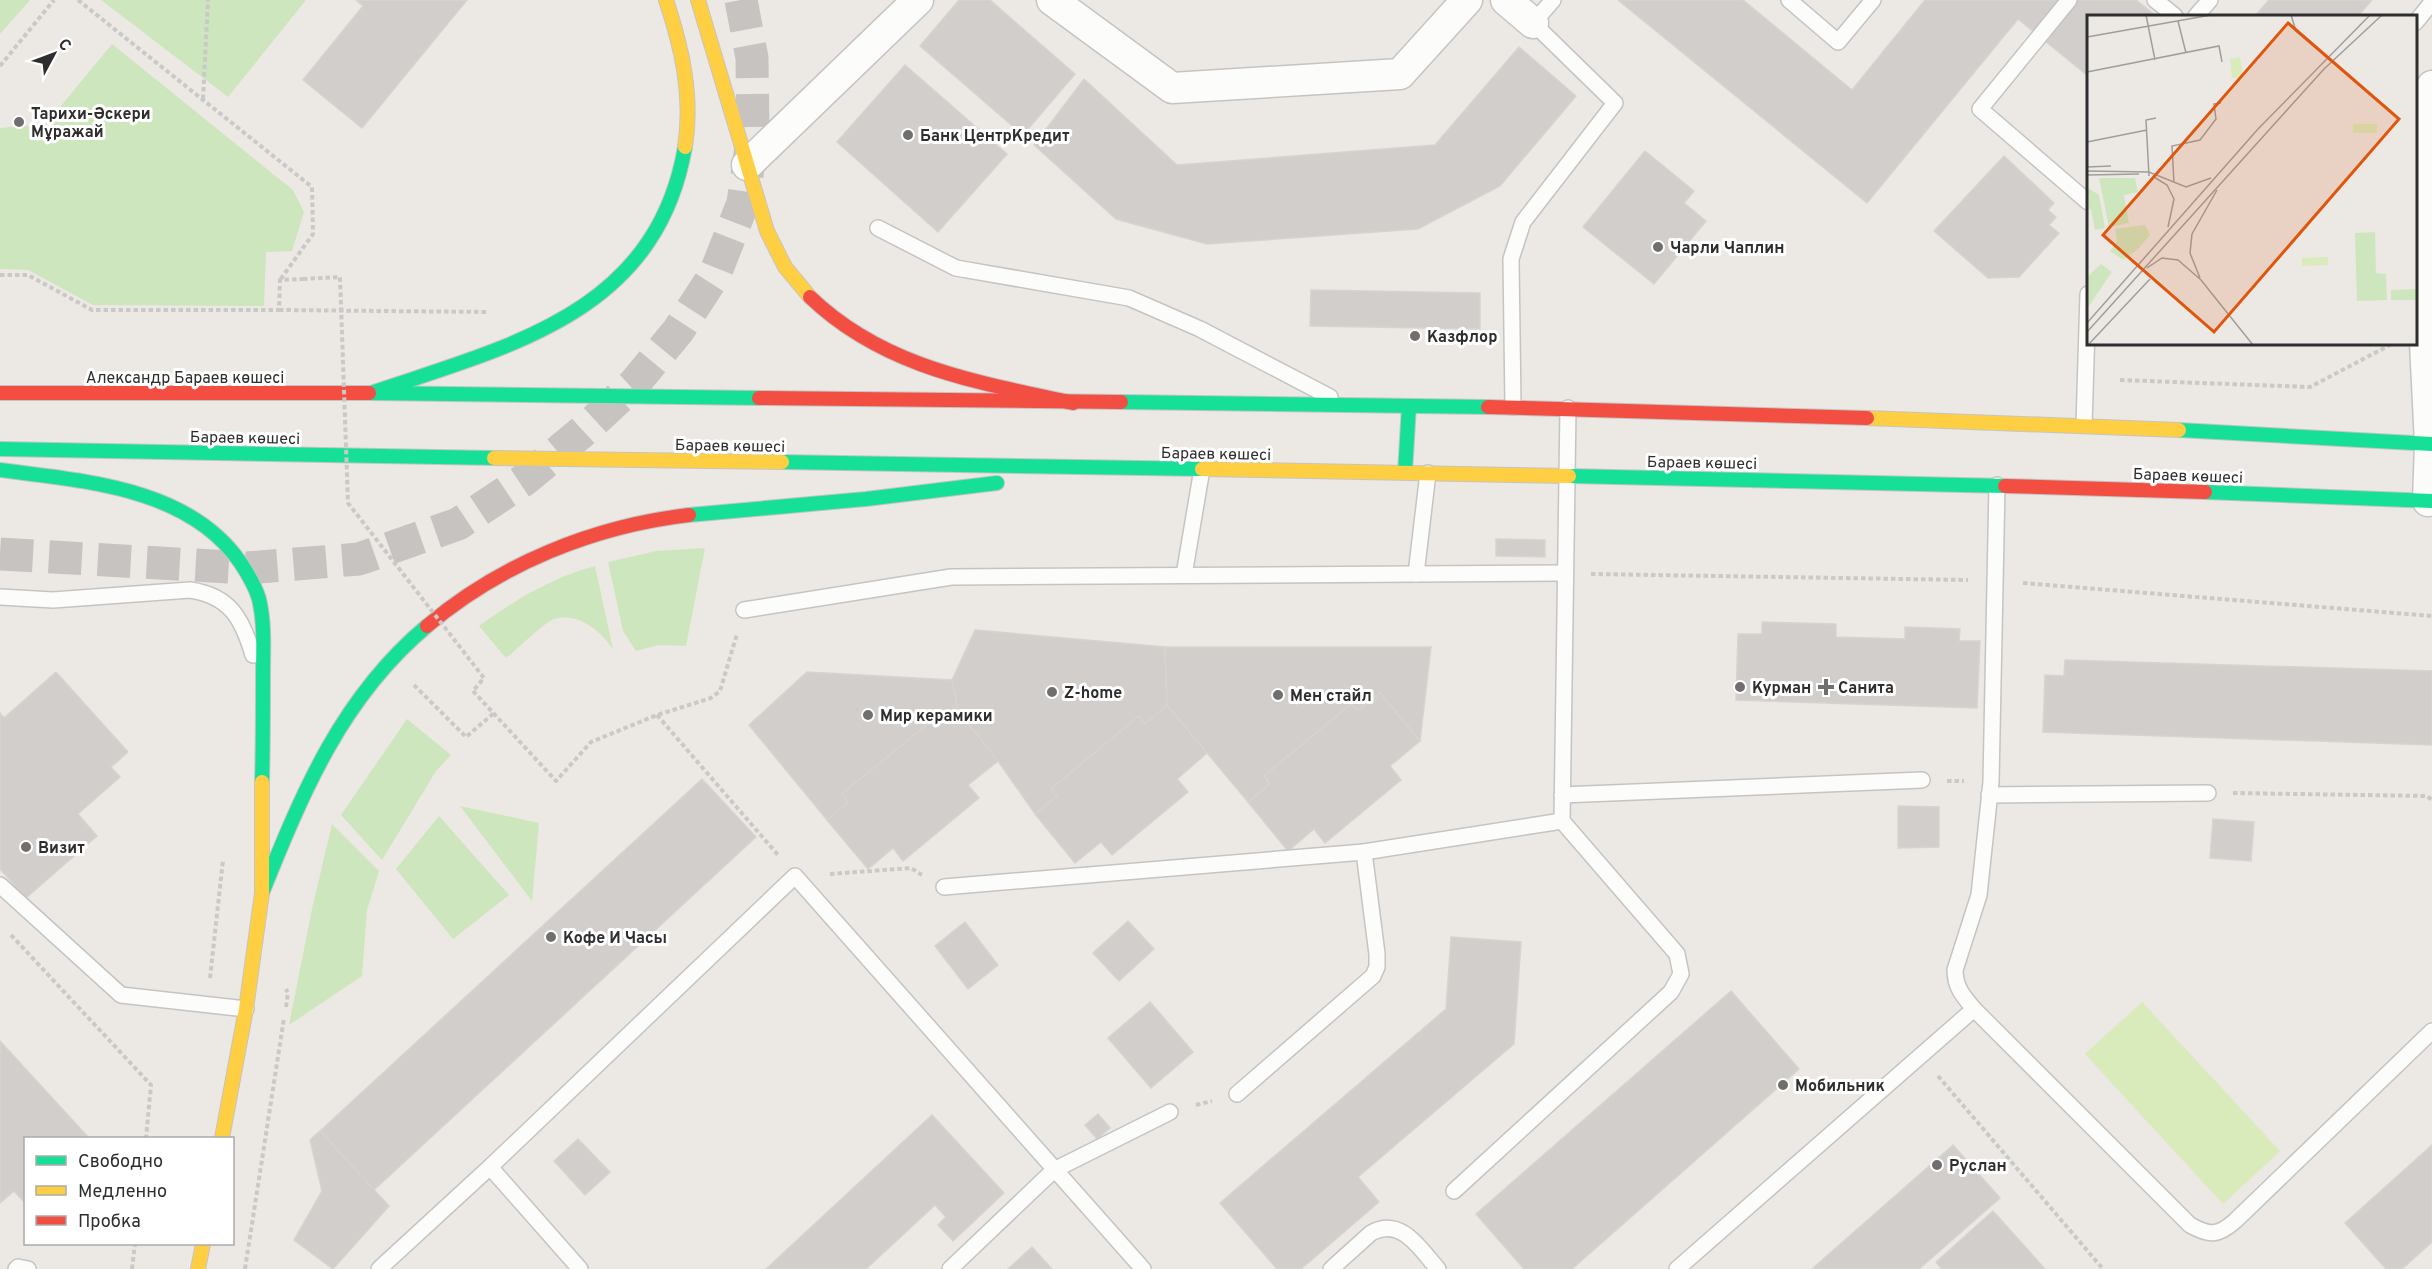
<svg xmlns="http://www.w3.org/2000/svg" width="2432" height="1269" viewBox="0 0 2432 1269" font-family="Overpass,sans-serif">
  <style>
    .green { fill: #cee6be }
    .pitch { fill: #d9eabb }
    .building { fill: #d1cecb; stroke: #d7d4d0; stroke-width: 1.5 }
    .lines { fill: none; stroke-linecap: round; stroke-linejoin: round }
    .primary-tunnel { stroke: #c6c3c0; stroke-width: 33; stroke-dasharray: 33 16; stroke-linecap: butt }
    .lane-casing { stroke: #c5c4c5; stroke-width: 18 }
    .street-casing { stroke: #c5c4c5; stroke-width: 33 }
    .fast-casing { stroke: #c5c4c5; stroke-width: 16 }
    .slow-casing { stroke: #c5c4c5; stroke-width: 16 }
    .jam-casing { stroke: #c5c4c5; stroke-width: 16 }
    .path { stroke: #c9c9c8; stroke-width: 4; stroke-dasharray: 4.5 3; stroke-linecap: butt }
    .lane { stroke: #fcfcfb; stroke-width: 15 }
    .street { stroke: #fcfcfb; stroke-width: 30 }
    .fast { stroke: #16e098; stroke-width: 14 }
    .slow { stroke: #ffcf43; stroke-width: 14 }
    .jam { stroke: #f24e42; stroke-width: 14 }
    .path-bridge { stroke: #c9c9c8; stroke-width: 4; stroke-dasharray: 4.5 3; stroke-linecap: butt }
    .poi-dot { fill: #706f6e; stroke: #fff; stroke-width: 2 }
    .labels { text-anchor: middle; stroke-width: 6; stroke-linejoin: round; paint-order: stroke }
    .poi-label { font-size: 16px; font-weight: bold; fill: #2e2e2e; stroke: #fff; text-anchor: start }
    .street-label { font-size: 16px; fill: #2e2e2e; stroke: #fff }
    .inset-road { fill: none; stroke: #a09e9b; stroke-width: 1.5 }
    .view { fill: #df570e; fill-opacity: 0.15; stroke: #df570e; stroke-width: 3 }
    .inset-edge { fill: none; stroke: #2e2e2e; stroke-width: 3 }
  </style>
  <rect width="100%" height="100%" fill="#ece8e4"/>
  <g class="green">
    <path d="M0,0H30L0,34Z"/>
    <path d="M101,0H306L228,97Z"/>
    <path d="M112,44L293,190L304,212L292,251L266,252L264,306L93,305L28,270L0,269V128L46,124Z"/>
    <path d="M705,548L686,646L659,645L636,651L623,631L608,562L656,551Z"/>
    <path d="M595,566L613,649C600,631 579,612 554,619C544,623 516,650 506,658L479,626C515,600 551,578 595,566Z"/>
    <path d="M407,719L451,755L436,771L382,860L341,815Z"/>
    <path d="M460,806L539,823L532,901Z"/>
    <path d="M439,816L509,895L453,939L396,869Z"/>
    <path d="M332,824L379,871L367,910L362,976L289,1025L312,909Z"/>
  </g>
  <path class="pitch" d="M2142,1002L2280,1151L2223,1204L2085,1054Z"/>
  <g class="building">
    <path d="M356,0H467L362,128L303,80L363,6Z"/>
    <path d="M959,0H990L1075,74L1023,135L920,46Z"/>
    <path d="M1618,0H1743L1852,90L1925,0H2136L2156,16H2088V76L2018,19L1867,203Z"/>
    <path d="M2269,0H2372L2358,16H2255Z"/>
    <path d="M1519,47L1576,96L1500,186L1418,229L1207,244L1116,219L1034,145L1084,79L1177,165L1435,145Z"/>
    <path d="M905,65L1007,154L938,232L837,142Z"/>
    <path d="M1645,151L1694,191L1684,203L1706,221L1654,284L1583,227Z"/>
    <path d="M2004,156L2054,203L2048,210L2056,217L2049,225L2059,233L2019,277L1988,278L1934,231Z"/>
    <path d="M1311,290L1480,293V329L1310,326Z"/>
    <path d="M1496,539L1545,540V557L1496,556Z"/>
    <path d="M1762,622L1836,624V637L1905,639V627L1960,629L1959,641H1980L1977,708L1736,700L1738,634H1762Z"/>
    <path d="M975,630L1165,647L1167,705L1145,724L1139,716L1051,789L1057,796L1035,814L998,761L958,711L952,680Z"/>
    <path d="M1165,647H1431L1420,741L1380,693L1358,711L1351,704L1264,776L1270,784L1248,802L1167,705Z"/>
    <path d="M2065,660L2432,671V745L2043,732L2045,675L2064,676Z"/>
    <path d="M56,672L128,752L111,767L120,777L78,814L97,836L26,898L0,869V713L4,718Z"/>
    <path d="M807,672L952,680L958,711L936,729L930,722L842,794L848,802L827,820L749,725Z"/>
    <path d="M1380,693L1420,741L1390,766L1401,780L1325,843L1314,829L1288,851L1248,802L1270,784L1264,776L1351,704L1358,711Z"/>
    <path d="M1167,705L1207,753L1177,779L1188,792L1112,855L1101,842L1075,863L1035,814L1057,796L1051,789L1139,716L1145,724Z"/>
    <path d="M958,711L998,761L968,785L979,798L903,861L893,848L868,869L827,820L848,802L842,794L930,722L936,729Z"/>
    <path d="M702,779L756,837L374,1190L320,1131Z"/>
    <path d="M1898,806L1939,807V847L1898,848Z"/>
    <path d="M2213,819L2254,822L2251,861L2210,858Z"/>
    <path d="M1128,921L1154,949L1119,981L1093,953Z"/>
    <path d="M965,922L998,965L968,989L935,946Z"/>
    <path d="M1451,937L1521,942L1514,1044L1358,1177L1379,1202L1301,1269H1277L1220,1203L1446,1009Z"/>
    <path d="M1731,991L1799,1069L1572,1269H1524L1476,1214Z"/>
    <path d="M1150,1002L1193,1052L1151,1088L1108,1038Z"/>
    <path d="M0,1041L89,1138H26V1204L14,1191L0,1203Z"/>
    <path d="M1098,1114L1110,1128L1097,1139L1085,1125Z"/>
    <path d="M932,1115L1004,1193L953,1241L938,1225L946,1217L935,1205L866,1269H766Z"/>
    <path d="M320,1131L389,1206L333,1269L294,1240L322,1191L310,1140Z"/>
    <path d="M578,1139L610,1172L585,1195L554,1161Z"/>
    <path d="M1953,1145L2000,1198L1919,1269H1812Z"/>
    <path d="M2432,1145V1242L2402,1269H2386L2345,1223Z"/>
    <path d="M1993,1211L2045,1269H1942L1936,1262Z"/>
    <path d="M1032,1247L1052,1269H1008Z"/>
  </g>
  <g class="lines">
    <path class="primary-tunnel" d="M0,554L247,568L359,559L458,524L524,480L582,432L634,384L678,331L715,274L743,203L753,133L752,58L741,0"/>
    <defs>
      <g id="lane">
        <path d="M1789,0L1838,42L1873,0"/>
        <path d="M2069,0L1980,109L2088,202"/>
        <path d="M2155,0L2175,16"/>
        <path d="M2196,16L2210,0"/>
        <path d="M2416,22L2432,2"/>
        <path d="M878,228L956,268L1129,298L1200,329L1330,397"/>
        <path d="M1513,407L1511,259L1523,222L1615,103L1533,23L1553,0"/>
        <path d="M2084,425L2088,294"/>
        <path d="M1416,574L1428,473"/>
        <path d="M1184,575L1202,469"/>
        <path d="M0,597L53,600L190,590C230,596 242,618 253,655"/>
        <path d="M744,610L951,577L1564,573"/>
        <path d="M1562,795L1922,780"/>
        <path d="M1989,795L2208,793"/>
        <path d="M0,885L121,995L246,1009"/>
        <path d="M944,887L1364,852"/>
        <path d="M1974,1009L2190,1225C2210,1236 2218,1236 2235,1221L2432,1031"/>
        <path d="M1237,1094L1373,976L1377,967V954L1364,852L1562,821"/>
        <path d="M490,1167L795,876L1143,1269"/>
        <path d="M1454,1191L1671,992L1681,974L1677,954L1562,821L1568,408"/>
        <path d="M16,1269L18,1267L28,1269"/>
        <path d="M379,1269L490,1167L580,1269"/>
        <path d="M950,1269L1054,1170L1170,1112"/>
        <path d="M1331,1269L1371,1233C1401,1216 1420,1249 1438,1269"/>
        <path d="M1677,1269L1974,1009C1963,996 1955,987 1955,970L1979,895L1991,782L1997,485"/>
      </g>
      <g id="street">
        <path d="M1052,0L1172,88L1400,74L1467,0"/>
        <path d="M1506,0L1533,23"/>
        <path d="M747,165L918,0"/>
        <path d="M2428,501L2430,444L2425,343L2432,242L2427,100L2432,86"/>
      </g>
      <g id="fast">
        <path d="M369,393L759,398"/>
        <path d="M371,393C509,346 656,314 685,147"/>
        <path d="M1121,402L1488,407"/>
        <path d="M2179,430L2432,444"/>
        <path d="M0,449L494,458"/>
        <path d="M782,462L1202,469"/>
        <path d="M0,470C83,481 188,487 240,562C248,574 255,585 259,599C265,624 263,650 263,676C263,711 263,746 262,782"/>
        <path d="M1405,472L1409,406"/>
        <path d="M1569,476L2005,486"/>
        <path d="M2205,492L2432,501"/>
        <path d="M689,515L866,499L997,483"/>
        <path d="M262,893C303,792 341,698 427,626"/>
      </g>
      <g id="slow">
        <path d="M666,0C682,48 693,96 685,147"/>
        <path d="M698,0L767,231L785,267L810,297"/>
        <path d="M1867,418L2179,430"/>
        <path d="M494,458L782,462"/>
        <path d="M1202,469L1569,476"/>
        <path d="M222,1138L246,1009L262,893V782"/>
        <path d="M198,1269L203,1244"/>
      </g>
      <g id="jam">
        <path d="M810,297C884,368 978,382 1073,403"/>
        <path d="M0,393H369"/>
        <path d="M759,398L1121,402"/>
        <path d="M1488,407L1867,418"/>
        <path d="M2005,486L2205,492"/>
        <path d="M427,626C500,564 594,526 689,515"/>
      </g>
    </defs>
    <use href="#lane" class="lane-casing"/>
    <use href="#street" class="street-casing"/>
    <use href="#fast" class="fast-casing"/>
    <use href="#slow" class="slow-casing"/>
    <use href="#jam" class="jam-casing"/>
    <g class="path">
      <path d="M78,0L312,187L313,234L280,280"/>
      <path d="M0,66L54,0"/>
      <path d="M203,99L208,0"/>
      <path d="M0,275H28L92,310H279L280,280L303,279"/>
      <path d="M279,310L488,312"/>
      <path d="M2120,380L2310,387L2390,345"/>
      <path d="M1591,574L1968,580"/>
      <path d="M2023,583L2432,616"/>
      <path d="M414,685L466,737L494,713"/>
      <path d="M473,691L556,781L591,742L657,715L711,698L720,691L737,634"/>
      <path d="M657,715L778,855"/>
      <path d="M1947,781H1964"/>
      <path d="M2233,793L2427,796L2432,800"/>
      <path d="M830,874L911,868L922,875"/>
      <path d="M11,935L151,1085L146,1138"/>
      <path d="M210,978L223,860"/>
      <path d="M286,1007L288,993L286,989"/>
      <path d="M1938,1076L2103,1269"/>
      <path d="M1196,1105L1212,1101"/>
      <path d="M132,1269L135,1244"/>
      <path d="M245,1269L284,1018"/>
    </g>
    <use href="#lane" class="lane"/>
    <use href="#street" class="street"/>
    <use href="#fast" class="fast"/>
    <use href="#slow" class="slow"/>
    <use href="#jam" class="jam"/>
    <path class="path-bridge" d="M303,279L340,277L348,503L484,678L473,691"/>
  </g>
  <g class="poi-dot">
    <circle cx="19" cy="122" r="6"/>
    <circle cx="908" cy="135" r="6"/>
    <circle cx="1658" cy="247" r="6"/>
    <circle cx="1415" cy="336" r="6"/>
    <circle cx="1740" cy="687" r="6"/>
    <path d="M1823 678h6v6h6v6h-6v6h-6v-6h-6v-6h6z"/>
    <circle cx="1052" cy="692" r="6"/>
    <circle cx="1278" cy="695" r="6"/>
    <circle cx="868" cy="715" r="6"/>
    <circle cx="26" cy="847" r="6"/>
    <circle cx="551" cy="937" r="6"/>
    <circle cx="1783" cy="1085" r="6"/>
    <circle cx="1937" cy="1165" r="6"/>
  </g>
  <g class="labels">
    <g class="poi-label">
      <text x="31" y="119">Тарихи-Әскери<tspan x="31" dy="18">Мұражай</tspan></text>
      <text x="920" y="141">Банк ЦентрКредит</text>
      <text x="1670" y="253">Чарли Чаплин</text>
      <text x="1427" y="342">Казфлор</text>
      <text x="1752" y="693">Курман</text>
      <text x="1838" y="693">Санита</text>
      <text x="1064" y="698">Z-home</text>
      <text x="1290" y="701">Мен стайл</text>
      <text x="880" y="721">Мир керамики</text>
      <text x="38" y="853">Визит</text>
      <text x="563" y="943">Кофе И Часы</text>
      <text x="1795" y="1091">Мобильник</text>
      <text x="1949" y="1171">Руслан</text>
    </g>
    <g class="street-label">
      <text x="185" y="383">Александр Бараев көшесі</text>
      <text transform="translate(245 437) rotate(1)" y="6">Бараев көшесі</text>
      <text transform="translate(730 445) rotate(1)" y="6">Бараев көшесі</text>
      <text transform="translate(1216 453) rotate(1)" y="6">Бараев көшесі</text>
      <text transform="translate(1702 462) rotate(1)" y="6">Бараев көшесі</text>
      <text transform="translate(2188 475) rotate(2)" y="6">Бараев көшесі</text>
    </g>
  </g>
  <g transform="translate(2087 15)">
    <rect width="330" height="330" fill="#ece8e4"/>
    <path d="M12,163H48L51,177L37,180L42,208L22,212ZM1,173L12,180L18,213L8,215L4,194L0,195ZM58,210L63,220L50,235L36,245L23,236L30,226L28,214ZM288,217L289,258L299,259L300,285L270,286L268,218ZM14,249L25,257L0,294V262ZM330,274V285H304V275Z" fill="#cee6be"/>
    <path d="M153,42L156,62L145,63L143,44ZM266,109H290V118H266ZM241,242V250L215,251V243Z" fill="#d9eabb"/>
    <path class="inset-road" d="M59,0L68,45M204,0L209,16L242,44M91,6L99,38M0,22L124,0M0,57L132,31L135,47M0,127L60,115M0,152L24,151M0,156L62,157L99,172L124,163M0,160L52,159M62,161L59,105L69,103M67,162L80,170L87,184L81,212M87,168L85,131L113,125L129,104L127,89L134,88M60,253L75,243L91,245L114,265L166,330M113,263L103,238L105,219L130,175M0,308L171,114L283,0M0,317L237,54L295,0M1,330L63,264"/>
    <path class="view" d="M201,8L312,104L127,317L16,220Z"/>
    <rect width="330" height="330" class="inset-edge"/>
  </g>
  <rect x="24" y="1137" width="210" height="108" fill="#ffffff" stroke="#ababab" stroke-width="1.5"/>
  <rect x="36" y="1156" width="30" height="9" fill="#16e098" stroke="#ababab" stroke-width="1.5"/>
  <text x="78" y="1167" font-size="18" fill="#2e2e2e">Свободно</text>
  <rect x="36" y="1186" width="30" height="9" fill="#ffcf43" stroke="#ababab" stroke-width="1.5"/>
  <text x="78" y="1197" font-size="18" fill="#2e2e2e">Медленно</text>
  <rect x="36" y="1216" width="30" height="9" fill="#f24e42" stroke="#ababab" stroke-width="1.5"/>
  <text x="78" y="1227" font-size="18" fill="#2e2e2e">Пробка</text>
  <g transform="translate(54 54) rotate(49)" stroke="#ffffff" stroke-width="4.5" paint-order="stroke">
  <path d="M0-4.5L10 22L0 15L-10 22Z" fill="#2e2e2e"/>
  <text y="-9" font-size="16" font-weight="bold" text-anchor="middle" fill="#2e2e2e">С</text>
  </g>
</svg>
